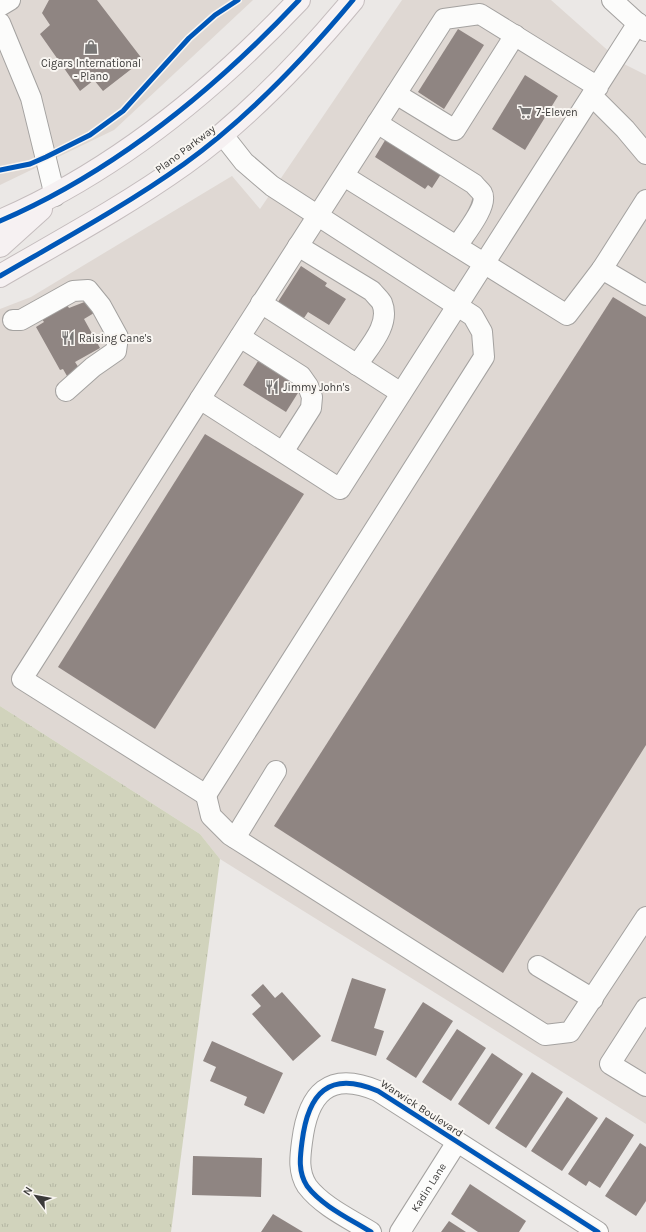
<svg xmlns="http://www.w3.org/2000/svg" width="646" height="1232" viewBox="0 0 646 1232" font-family="Karla,sans-serif">
  <style>
    .built { fill: #dfd8d3 }
    .grass { fill: url(#grass-tufts) }
    .building { fill: #8f8582 }
    .lines { fill: none; stroke-linecap: round; stroke-linejoin: round }
    .minor-casing { stroke: #a4a2a0; stroke-width: 22 }
    .major-casing { stroke: #c5bdbe; stroke-width: 24 }
    .minor { stroke: #fcfcfb; stroke-width: 20 }
    .major { stroke: #f6f1f2; stroke-width: 22 }
    .cycleway-casing { stroke: #f9f6f2; stroke-width: 8 }
    .cycleway { stroke: #0057b8; stroke-width: 5 }
    .labels { text-anchor: middle; stroke-width: 4; stroke-linejoin: round; paint-order: stroke }
    .poi-label { font-size: 11px; fill: #3b3a39; stroke: #f9f6f2; text-anchor: start }
    .street-label { font-size: 11px; fill: #3b3a39; stroke: #f9f6f2 }
  </style>
  <defs>
    <pattern id="grass-tufts" width="24" height="20" patternUnits="userSpaceOnUse"><rect width="24" height="20" fill="#d1d3bc"/><path d="M3 7l-1-3M5 7V3M7 7l1-3M15 17l-1-3M17 17v-4M19 17l1-3" fill="none" stroke="#b4b6a2"/></pattern>
  </defs>
  <rect width="100%" height="100%" fill="#ebe8e6"/>
  <g class="built">
    <path d="M0,0H253L114,130L0,185Z"/>
    <path d="M402,0H551L622,63L646,75V1124L220,859L200,834L0,706V309L31,297L232,176L260,209Z"/>
  </g>
  <path class="grass" d="M0,706L200,834L220,859L171,1232H0Z"/>
  <g class="building">
    <path d="M49,0H97L143,60L103,91L94,80L80,91L40,34L50,25L42,13Z"/>
    <path d="M458,29L484,45L444,109L418,92Z"/>
    <path d="M525,75L558,96L525,150L492,129Z"/>
    <path d="M387,137L441,174L432,188L428,185L425,189L375,157Z"/>
    <path d="M301,266L327,283L325,286L346,299L329,325L308,312L302,321L276,305Z"/>
    <path d="M613,297L646,317V745L503,973L274,826Z"/>
    <path d="M87,301L94,313L84,319L100,348L75,362L79,368L67,376L63,369L60,370L36,327L44,322L42,319L67,305L69,308Z"/>
    <path d="M258,361L301,388L286,412L243,385Z"/>
    <path d="M205,434L304,494L155,729L58,667Z"/>
    <path d="M352,978L386,989L374,1028L384,1031L376,1056L331,1041Z"/>
    <path d="M263,984L275,998L282,992L321,1036L293,1061L252,1014L261,1006L251,995Z"/>
    <path d="M423,1002L453,1021L416,1078L386,1059Z"/>
    <path d="M457,1029L486,1048L451,1101L422,1082Z"/>
    <path d="M212,1041L283,1073L264,1114L244,1105L247,1097L210,1081L216,1067L203,1061Z"/>
    <path d="M492,1053L523,1074L489,1125L458,1104Z"/>
    <path d="M532,1072L563,1092L526,1148L495,1128Z"/>
    <path d="M567,1097L598,1118L562,1171L531,1151Z"/>
    <path d="M606,1117L634,1135L600,1188L589,1181L586,1186L568,1174Z"/>
    <path d="M640,1143L646,1147V1201L636,1216L605,1196Z"/>
    <path d="M193,1156L262,1158L261,1197L192,1195Z"/>
    <path d="M470,1184L526,1221L519,1232H478L451,1214Z"/>
    <path d="M273,1214L303,1232H261Z"/>
    <path d="M449,1221L466,1232H441Z"/>
  </g>
  <g class="lines">
    <defs>
      <g id="minor">
        <path d="M612,0L646,31"/>
        <path d="M0,6L10,0"/>
        <path d="M0,23L31,98L55,196"/>
        <path d="M598,87L480,14L444,19L200,399L340,489L638,23"/>
        <path d="M396,94L455,130L515,35"/>
        <path d="M592,96L625,129L646,154"/>
        <path d="M377,123L474,184C476,187 480,190 482,193C489,205 464,235 457,246"/>
        <path d="M344,176L567,315L602,269L646,295"/>
        <path d="M298,246L372,291C375,295 380,299 382,303C391,325 368,348 357,365"/>
        <path d="M602,269L646,200"/>
        <path d="M261,303L401,393"/>
        <path d="M13,320H21L73,291L88,290L101,306L118,337L116,351L93,367L66,391"/>
        <path d="M240,337L301,376L308,386L312,397L311,408L283,452"/>
        <path d="M200,399L22,679L206,795L484,357L482,332L473,316L272,186L244,162L222,134"/>
        <path d="M206,795L211,816L230,835L545,1035L570,1032L646,917"/>
        <path d="M235,838L276,771"/>
        <path d="M538,966L593,999"/>
        <path d="M646,1008L610,1064L646,1086"/>
        <path d="M371,1232C350,1219 322,1206 307,1186C298,1172 300,1157 302,1142C308,1093 329,1070 378,1091L598,1232"/>
        <path id="s1" d="M400,1232L457,1142"/>
      </g>
      <g id="major">
        <path d="M0,221C114,172 214,90 299,0"/>
        <path d="M0,246L41,209"/>
        <path d="M0,276C62,240 125,206 184,164C248,118 303,60 353,0"/>
      </g>
    </defs>
    <use href="#minor" class="minor-casing"/>
    <use href="#major" class="major-casing"/>
    <use href="#minor" class="minor"/>
    <use href="#major" class="major"/>
    <defs>
      <g id="cycleway">
        <path d="M0,170L30,164L46,157L90,135L123,111L189,38L215,15L238,0"/>
        <path d="M0,221C114,172 214,90 299,0"/>
        <path d="M0,276C62,240 125,206 184,164C248,118 303,60 353,0"/>
        <path d="M371,1232C350,1219 322,1206 307,1186C298,1172 300,1157 302,1142C308,1093 329,1070 378,1091L598,1232"/>
      </g>
    </defs>
    <use href="#cycleway" class="cycleway-casing"/>
    <use href="#cycleway" class="cycleway"/>
  </g>
  <defs>
    <symbol id="shop-bare" viewBox="-9 -9 18 18"><path d="M-5-2.5h2.3a2.7 3.5 0 0 1 5.4 0H5L5.5 6h-11ZM-1.5-2.5h3a1.5 2.3 0 0 0-3 0Z" fill="#797776" stroke="#f9f6f2" stroke-width="2.5" paint-order="stroke"/></symbol>
    <symbol id="supermarket-bare" viewBox="-9 -9 18 18"><path d="M-6-5.5h2.5l.6 2H6L4.5 2H-2.5L-4.4-4H-6ZM-1.5 3.2a1.3 1.3 0 1 0 .1 0ZM3 3.2a1.3 1.3 0 1 0 .1 0Z" fill="#797776" stroke="#f9f6f2" stroke-width="2.5" paint-order="stroke"/></symbol>
    <symbol id="restaurant-bare" viewBox="-9 -9 18 18"><path d="M-5-6h1v4h1v-4h1v4h1v-4h1v5L-1.5 .5V6h-2V.5L-5-1ZM5-6V6H3V1.5H1.5Q1.5-4 5-6Z" fill="#797776" stroke="#f9f6f2" stroke-width="2.5" paint-order="stroke"/></symbol>
  </defs>
  <g fill-rule="evenodd">
    <use href="#shop-bare" x="81" y="37" width="20" height="20"/>
    <use href="#supermarket-bare" x="515" y="102" width="20" height="20"/>
    <use href="#restaurant-bare" x="58" y="328" width="20" height="20"/>
    <use href="#restaurant-bare" x="262" y="377" width="20" height="20"/>
  </g>
  <g class="labels">
    <g class="poi-label">
      <text x="91" y="67" text-anchor="middle">Cigars International<tspan x="91" dy="13">- Plano</tspan></text>
      <text x="536" y="116">7-Eleven</text>
      <text x="79" y="342">Raising Cane's</text>
      <text x="283" y="391">Jimmy John's</text>
    </g>
    <g class="street-label">
      <text transform="translate(185 149) rotate(-37)" y="4">Plano Parkway</text>
      <text transform="translate(422 1108) rotate(33)" y="4">Warwick Boulevard</text>
      <text dy="4" stroke="none"><textPath href="#s1" startOffset="53">Kadin Lane</textPath></text>
    </g>
  </g>
  <g transform="translate(36 1196) rotate(302)" stroke="#f9f6f2" stroke-width="3" paint-order="stroke">
  <path d="M0-3L7 15L0 10L-7 15Z" fill="#3b3a39"/>
  <text y="-6" font-size="11" font-weight="bold" text-anchor="middle" fill="#3b3a39">N</text>
  </g>
</svg>
